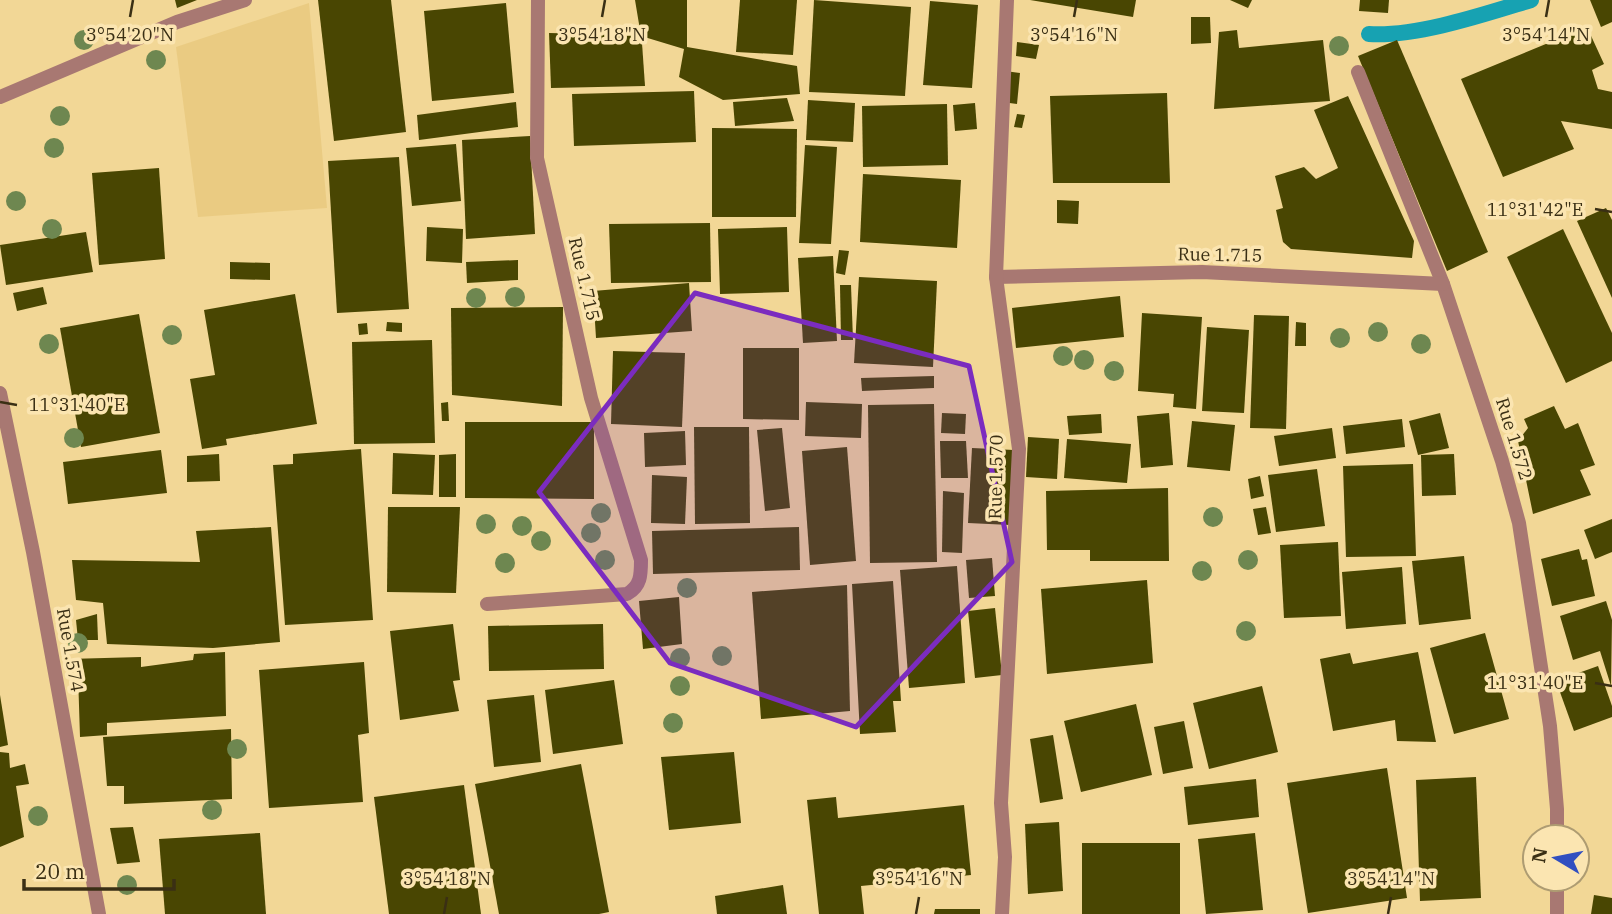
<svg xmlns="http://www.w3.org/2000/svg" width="1612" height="914" viewBox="0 0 1612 914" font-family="'IBM Plex Serif',serif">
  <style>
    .built { fill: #eacb82 }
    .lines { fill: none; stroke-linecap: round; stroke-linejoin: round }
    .stream { stroke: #17a2b2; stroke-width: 16 }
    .building { fill: #494602 }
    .minor { stroke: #a87872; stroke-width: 14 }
    .tree { fill: #6e8750 }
    .marked { fill: #7b2cbf; fill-opacity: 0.2; stroke: #7b2cbf; stroke-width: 5; stroke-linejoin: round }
    .ticks { fill: none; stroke: #3a2f14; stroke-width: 2.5 }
    .labels { text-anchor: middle; stroke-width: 7; stroke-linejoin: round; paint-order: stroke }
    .street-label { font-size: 18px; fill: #3a2f14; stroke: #fbe5b1 }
    .ticks-label { font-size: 18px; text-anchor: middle; fill: #3a2f14; stroke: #fbe5b1; stroke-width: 7; stroke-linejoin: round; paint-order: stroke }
  </style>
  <rect width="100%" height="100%" fill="#f2d796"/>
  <path class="built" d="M309,3L327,208L198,217L176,47Z"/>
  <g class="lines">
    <path class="stream" d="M1369,34C1417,37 1485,14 1531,0"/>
  </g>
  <g class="building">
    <path d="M175,0H197L177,8Z"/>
    <path d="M318,0H391L406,132L334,141Z"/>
    <path d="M635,0H687V47L797,66L800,94L723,100L679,77L684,49L641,36Z"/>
    <path d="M740,0H797L793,55L736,52Z"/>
    <path d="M814,0L911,7L905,96L809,92Z"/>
    <path d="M1030,0H1136L1133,17Z"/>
    <path d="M1230,0H1252L1248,8Z"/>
    <path d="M1360,0H1389L1388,13L1359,11Z"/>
    <path d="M1590,0H1612V22L1601,27Z"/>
    <path d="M930,1L978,5L972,88L923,85Z"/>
    <path d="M506,3L514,93L432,101L424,11Z"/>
    <path d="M1191,17H1210L1211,43L1191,44Z"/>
    <path d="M1587,27L1604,64L1592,70L1598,89L1612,92V129L1561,121L1574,149L1503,177L1461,79Z"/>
    <path d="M1237,30L1239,48L1323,40L1330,101L1214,109L1219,32Z"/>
    <path d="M549,33L633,35L642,43L645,86L551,88Z"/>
    <path d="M1397,40L1488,252L1447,271L1358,56Z"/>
    <path d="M1017,42L1039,45L1036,59L1016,56Z"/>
    <path d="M1005,71L1020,73L1017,104L1002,102Z"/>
    <path d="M694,91L696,142L574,146L572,94Z"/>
    <path d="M1167,93L1170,183H1053L1050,96Z"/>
    <path d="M1348,96L1414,241L1412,258L1291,249L1283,242L1276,210L1283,208L1275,176L1304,167L1316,179L1338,168L1314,110Z"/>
    <path d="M787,98L794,121L735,126L733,102Z"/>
    <path d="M808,100L855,103L853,142L806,140Z"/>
    <path d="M516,102L518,127L419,140L417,115Z"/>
    <path d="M975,103L977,129L955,131L953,105Z"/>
    <path d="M947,104L948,165L863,167L862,106Z"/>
    <path d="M1017,114L1025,115L1022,128L1014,127Z"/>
    <path d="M712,128L797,129L796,217H712Z"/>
    <path d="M530,136L535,234L466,239L462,140Z"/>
    <path d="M456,144L461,201L412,206L406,148Z"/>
    <path d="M805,145L837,147L831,244L799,243Z"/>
    <path d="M399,157L409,309L337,313L328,161Z"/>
    <path d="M159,168L165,259L99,265L92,173Z"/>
    <path d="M863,174L961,180L957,248L860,242Z"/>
    <path d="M1057,200L1079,201L1078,224L1057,223Z"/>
    <path d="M1606,208L1612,220V298L1577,221Z"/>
    <path d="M710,223L711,282L611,283L609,224Z"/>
    <path d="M427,227L463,229L462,263L426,261Z"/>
    <path d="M787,227L789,292L720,294L718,229Z"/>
    <path d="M1563,229L1612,333V361L1566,383L1507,257Z"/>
    <path d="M86,232L93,272L6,285L0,245Z"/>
    <path d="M839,250L849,251L845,275L836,273Z"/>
    <path d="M833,256L837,341L803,343L798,258Z"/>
    <path d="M518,260V280L467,283L466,262Z"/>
    <path d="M230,262L270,263V280L230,279Z"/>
    <path d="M859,277L937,281L933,367L854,363Z"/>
    <path d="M689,283L692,331L596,338L593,291Z"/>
    <path d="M840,285H851L853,340H841Z"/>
    <path d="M43,287L47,304L17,311L13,293Z"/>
    <path d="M295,294L317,424L226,439L227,445L202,449L190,379L215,375L204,310Z"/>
    <path d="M1120,296L1124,337L1016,348L1012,308Z"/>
    <path d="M563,307L562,406L452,395L451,308Z"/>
    <path d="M1142,313L1202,317L1196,409L1173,407L1174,394L1138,391Z"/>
    <path d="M139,314L160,433L81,447L60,328Z"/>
    <path d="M1254,315L1289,316L1286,429L1250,428Z"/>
    <path d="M387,322L402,323V332L386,331Z"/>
    <path d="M1296,322L1306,323V346H1295Z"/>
    <path d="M367,323L368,334L359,335L358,324Z"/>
    <path d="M1207,327L1249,330L1244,413L1202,411Z"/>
    <path d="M432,340L435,443L354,444L352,342Z"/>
    <path d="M743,348H799V420L743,419Z"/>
    <path d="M613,351L685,353L682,427L611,424Z"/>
    <path d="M934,376V388L862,391L861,378Z"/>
    <path d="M448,402L449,421H442L441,403Z"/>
    <path d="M806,402L862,404L861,438L805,436Z"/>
    <path d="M934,404L937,562L870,563L868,405Z"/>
    <path d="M1554,406L1565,429L1578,423L1595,465L1580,470L1591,495L1533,514L1518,441L1528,428L1524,419Z"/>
    <path d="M942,413L966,414L965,434L941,433Z"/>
    <path d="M1169,413L1173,465L1141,468L1137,416Z"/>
    <path d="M1440,413L1449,448L1418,455L1409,421Z"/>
    <path d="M1101,414L1102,433L1069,435L1067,416Z"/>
    <path d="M1402,419L1405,447L1346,454L1343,426Z"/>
    <path d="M1192,421L1235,425L1230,471L1187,467Z"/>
    <path d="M465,422H594V499L465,498Z"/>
    <path d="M694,427H749L750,523L695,524Z"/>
    <path d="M782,428L790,508L765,511L757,430Z"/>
    <path d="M1332,428L1336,458L1279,466L1274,436Z"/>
    <path d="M685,431L686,465L645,467L644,433Z"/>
    <path d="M1028,437L1059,439L1057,479L1026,477Z"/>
    <path d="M1067,439L1131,444L1127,483L1064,478Z"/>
    <path d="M940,441H966L968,478H941Z"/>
    <path d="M847,447L856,561L810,565L802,451Z"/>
    <path d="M972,448L1014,450L1010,525L968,523Z"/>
    <path d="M361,449L373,620L285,625L273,465L293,464V454Z"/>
    <path d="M161,450L167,493L68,504L63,462Z"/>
    <path d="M393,453L435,455L433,495L392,494Z"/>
    <path d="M219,454L220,481L187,482V456Z"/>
    <path d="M456,454V497H439V455Z"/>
    <path d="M1454,454L1456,495L1422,496L1421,455Z"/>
    <path d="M1413,464L1416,556L1346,557L1343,466Z"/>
    <path d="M1317,469L1325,526L1276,532L1268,475Z"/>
    <path d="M652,475L687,477L685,524L651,523Z"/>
    <path d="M1260,476L1264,496L1251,499L1248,479Z"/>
    <path d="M1168,488L1169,561H1090V550H1047L1046,491Z"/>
    <path d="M943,491L964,493L962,553L942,552Z"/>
    <path d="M388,507H460L456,593L387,592Z"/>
    <path d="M1266,507L1271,533L1258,535L1253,509Z"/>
    <path d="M1612,519V552L1595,559L1584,530Z"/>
    <path d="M271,527L280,642L213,648L107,644L103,603L76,600L72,560L200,562L196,531Z"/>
    <path d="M799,527L800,570L653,574L652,531Z"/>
    <path d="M1338,542L1341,616L1284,618L1280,545Z"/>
    <path d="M1579,549L1582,560L1587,559L1595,596L1552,606L1541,559Z"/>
    <path d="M1464,556L1471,619L1419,625L1412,561Z"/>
    <path d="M992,558L995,596L969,598L966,560Z"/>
    <path d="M957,566L965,683L909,688L900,570Z"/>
    <path d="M1402,567L1406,624L1346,629L1342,572Z"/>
    <path d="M1147,580L1153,663L1047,674L1041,589Z"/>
    <path d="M893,581L901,701H893L896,732L860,734L852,584Z"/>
    <path d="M847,585L850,711L761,719L752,592Z"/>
    <path d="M679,597L682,644L643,649L639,601Z"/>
    <path d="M1606,601L1612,620L1611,686L1600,651L1573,660L1560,616Z"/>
    <path d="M995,608L1002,675L975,678L968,611Z"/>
    <path d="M97,614L98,640H78L76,620Z"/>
    <path d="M453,624L460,680L453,681L459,711L400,720L390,631Z"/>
    <path d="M603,624L604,669L489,671L488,626Z"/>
    <path d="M1485,633L1509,719L1454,734L1430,648Z"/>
    <path d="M225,652L226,716L107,723V735L80,737L78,674H68V659L141,657V667L193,660L194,654Z"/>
    <path d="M1418,652L1436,742L1397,741L1395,720L1333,731L1320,659L1350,653L1353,664Z"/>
    <path d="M364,662L369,733L358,735L363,802L269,808L259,670Z"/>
    <path d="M1598,666L1612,706V717L1574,731L1556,681Z"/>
    <path d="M614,680L623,744L553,754L545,690Z"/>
    <path d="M1262,686L1278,752L1209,769L1193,703Z"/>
    <path d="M0,695L8,745L0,747Z"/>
    <path d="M534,695L541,762L494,767L487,700Z"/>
    <path d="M1136,704L1152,775L1081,792L1064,721Z"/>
    <path d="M1184,721L1193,768L1163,774L1154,727Z"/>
    <path d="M231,729L232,799L124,804V786H107L103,737Z"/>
    <path d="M1053,735L1063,799L1040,803L1030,739Z"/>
    <path d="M0,752L9,753L10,768L25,764L29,784L16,786L24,837L0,847Z"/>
    <path d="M734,752L741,823L669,830L661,757Z"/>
    <path d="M581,764L609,912L599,914H499L475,784Z"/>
    <path d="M1387,768L1407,898L1308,913L1287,783Z"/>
    <path d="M1476,777L1481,898L1420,901L1416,780Z"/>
    <path d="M1256,779L1259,817L1188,825L1184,787Z"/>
    <path d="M464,785L481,914H389L374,797Z"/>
    <path d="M836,797L838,818L964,805L971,875L861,886L864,914H819L807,800Z"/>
    <path d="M1059,822L1063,891L1028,894L1025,824Z"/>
    <path d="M133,827L140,862L117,864L110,828Z"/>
    <path d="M260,833L266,914H165L159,839Z"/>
    <path d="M1255,833L1263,910L1206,914L1198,839Z"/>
    <rect x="1082" y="843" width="98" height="71"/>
    <path d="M783,885L787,914H717L715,896Z"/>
    <path d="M1594,895L1612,898V914H1591Z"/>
    <path d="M935,909H980V914H934Z"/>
  </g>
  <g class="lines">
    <g class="minor">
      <path d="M1358,72L1443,284L1502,461L1519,523L1550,726L1557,809V837"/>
      <path d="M0,97L177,22L245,0"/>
      <path d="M996,277L1202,272L1443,284"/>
      <path d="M0,393L33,552L99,914"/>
      <path d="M487,604L627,594C641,586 641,575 641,560L591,398L537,158L538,0"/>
      <path d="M1002,914L1005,857L1001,803L1019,449L996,277L1007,0"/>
      <path d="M1557,914V879"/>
    </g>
  </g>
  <g class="tree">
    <circle cx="84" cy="40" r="10"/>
    <circle cx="1339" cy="46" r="10"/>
    <circle cx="156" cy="60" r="10"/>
    <circle cx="60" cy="116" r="10"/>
    <circle cx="54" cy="148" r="10"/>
    <circle cx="16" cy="201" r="10"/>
    <circle cx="52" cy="229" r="10"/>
    <circle cx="515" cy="297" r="10"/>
    <circle cx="476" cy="298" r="10"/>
    <circle cx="1378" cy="332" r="10"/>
    <circle cx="172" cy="335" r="10"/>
    <circle cx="1340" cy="338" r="10"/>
    <circle cx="49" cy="344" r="10"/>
    <circle cx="1421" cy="344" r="10"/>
    <circle cx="1063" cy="356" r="10"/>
    <circle cx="1084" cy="360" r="10"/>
    <circle cx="1114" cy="371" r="10"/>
    <circle cx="74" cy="438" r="10"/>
    <circle cx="601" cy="513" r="10"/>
    <circle cx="1213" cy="517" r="10"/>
    <circle cx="486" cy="524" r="10"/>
    <circle cx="522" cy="526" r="10"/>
    <circle cx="591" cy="533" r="10"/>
    <circle cx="541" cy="541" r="10"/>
    <circle cx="605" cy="560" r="10"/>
    <circle cx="1248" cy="560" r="10"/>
    <circle cx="505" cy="563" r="10"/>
    <circle cx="1202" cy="571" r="10"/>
    <circle cx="687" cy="588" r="10"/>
    <circle cx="1246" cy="631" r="10"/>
    <circle cx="78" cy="643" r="10"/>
    <circle cx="722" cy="656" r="10"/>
    <circle cx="680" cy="658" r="10"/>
    <circle cx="680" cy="686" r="10"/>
    <circle cx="673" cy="723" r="10"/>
    <circle cx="237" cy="749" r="10"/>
    <circle cx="212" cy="810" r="10"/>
    <circle cx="38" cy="816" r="10"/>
    <circle cx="127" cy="885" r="10"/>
  </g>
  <path class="marked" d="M695,293L969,366L1012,562L856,727L670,663L539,492Z"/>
  <path class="ticks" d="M130,17L133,0M602,17L605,0M1074,17L1077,0M1546,17L1549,0M1595,209L1612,212M0,402L17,405M1595,683L1612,686M444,914L447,897M916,914L919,897M1388,914L1391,897"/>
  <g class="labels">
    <g class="street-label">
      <text transform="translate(1220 255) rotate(1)" y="6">Rue 1.715</text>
      <text transform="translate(584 279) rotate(77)" y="6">Rue 1.715</text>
      <text transform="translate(1514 439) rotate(73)" y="6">Rue 1.572</text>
      <text transform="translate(996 477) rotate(-89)" y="6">Rue 1.570</text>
      <text transform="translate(70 650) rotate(80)" y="6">Rue 1.574</text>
    </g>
  </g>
  <g class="ticks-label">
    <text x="130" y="41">3°54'20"N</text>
    <text x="602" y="41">3°54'18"N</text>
    <text x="1074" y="41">3°54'16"N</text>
    <text x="1546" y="41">3°54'14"N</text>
    <text x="1535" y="216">11°31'42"E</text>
    <text x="77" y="411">11°31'40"E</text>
    <text x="1535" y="689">11°31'40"E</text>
    <text x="447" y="885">3°54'18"N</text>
    <text x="919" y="885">3°54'16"N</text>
    <text x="1391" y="885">3°54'14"N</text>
  </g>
  <g transform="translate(1556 858) rotate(280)"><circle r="33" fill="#fbe5b1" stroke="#ae9c72" stroke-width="2"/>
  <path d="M0-5L12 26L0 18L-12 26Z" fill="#314fc0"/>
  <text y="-10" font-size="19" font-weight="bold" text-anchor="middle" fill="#3a2f14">N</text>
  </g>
  <path d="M24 879v10h150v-10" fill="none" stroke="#3a2f14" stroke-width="3.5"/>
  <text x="35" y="879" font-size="21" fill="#3a2f14" stroke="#fbe5b1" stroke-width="5" paint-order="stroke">20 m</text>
</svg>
